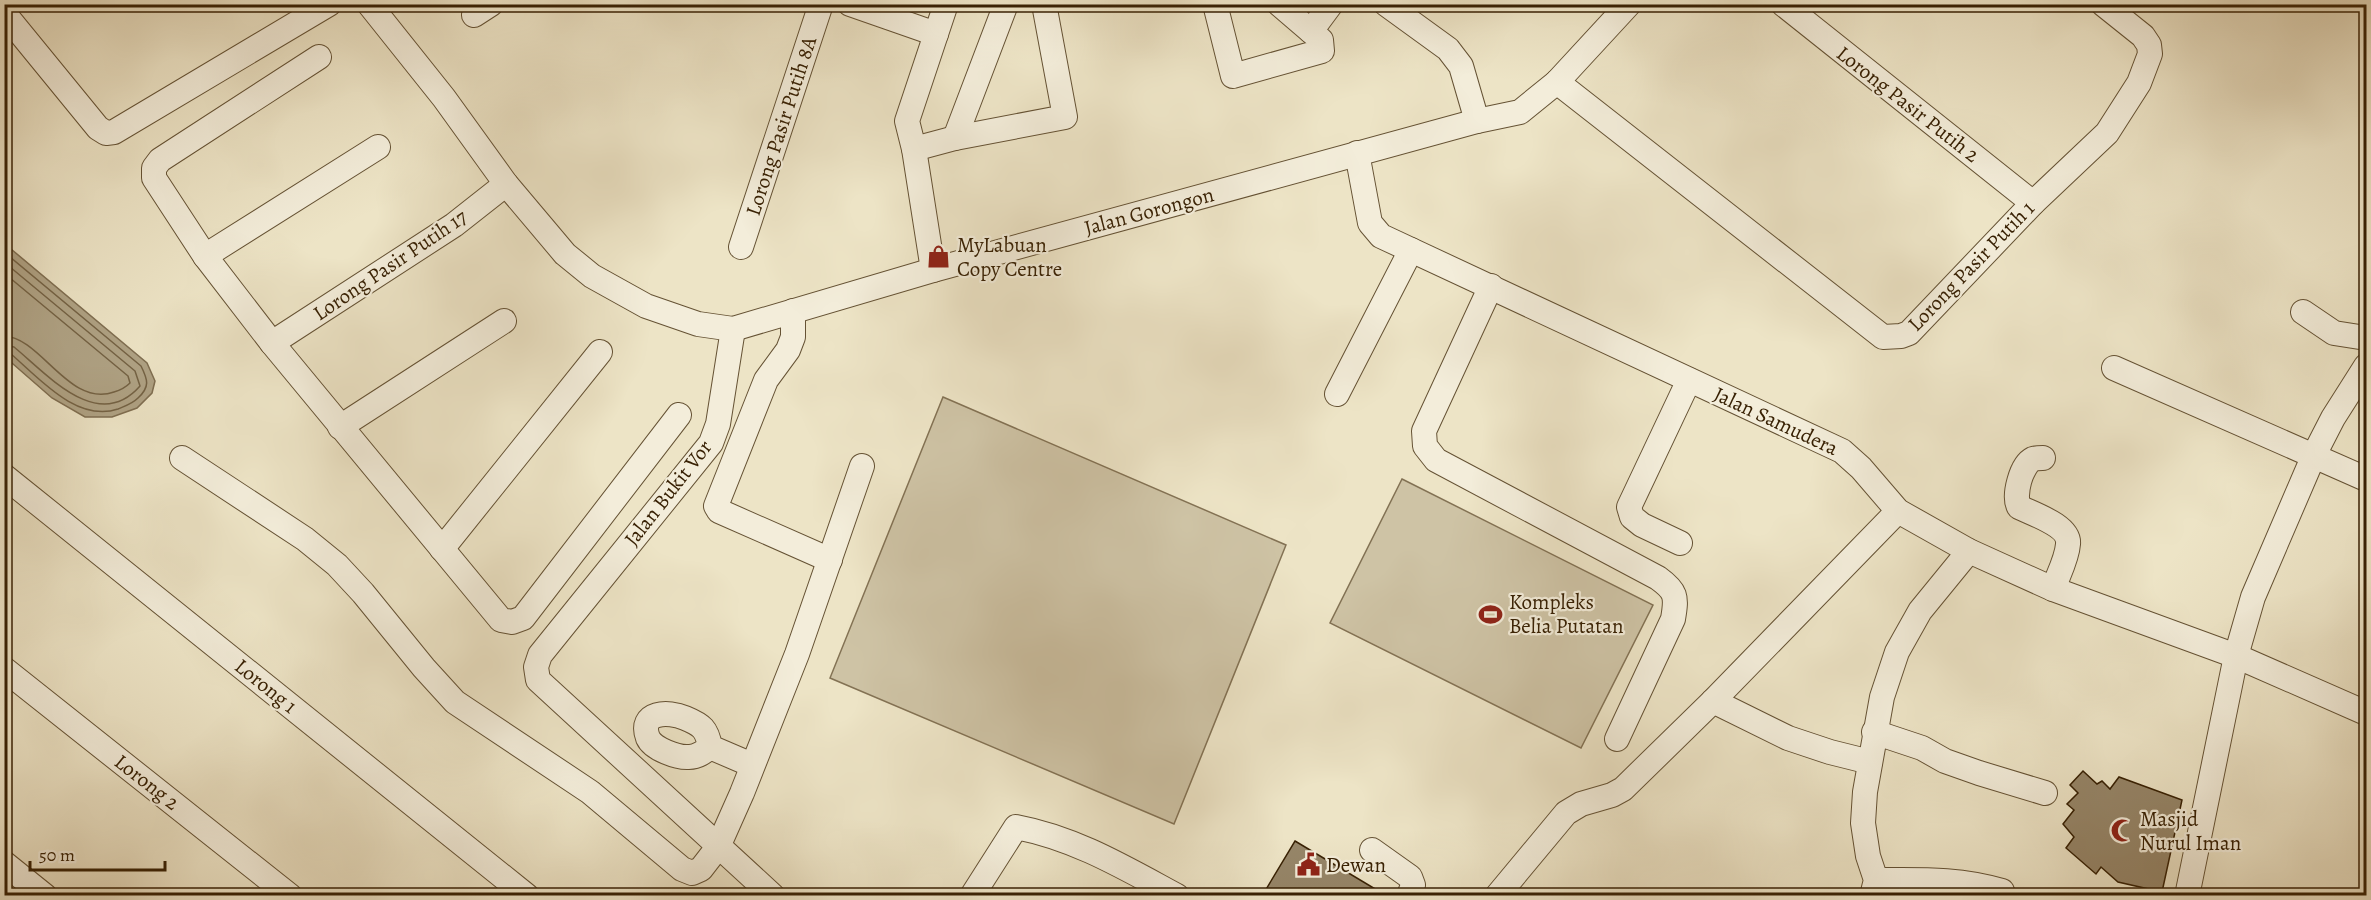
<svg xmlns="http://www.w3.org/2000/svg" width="2371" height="900" viewBox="0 0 2371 900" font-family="Alegreya,serif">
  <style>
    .green { fill: #cec3a5; stroke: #837254; stroke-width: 1.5 }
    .water { fill: #afa284; stroke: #7f6e51; stroke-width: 1.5 }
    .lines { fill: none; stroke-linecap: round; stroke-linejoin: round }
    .shore { stroke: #746244; stroke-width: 1.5 }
    .building { fill: #968669; stroke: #382104; stroke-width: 1.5 }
    .minor-casing { stroke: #655234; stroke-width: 26 }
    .minor { stroke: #f3edda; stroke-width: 24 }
    .labels { text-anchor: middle; stroke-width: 4.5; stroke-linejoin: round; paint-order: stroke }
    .street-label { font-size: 21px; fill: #382104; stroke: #f3edda }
    .poi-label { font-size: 21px; fill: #382104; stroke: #f3edda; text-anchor: start }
  </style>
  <rect width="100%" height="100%" fill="#ede4c6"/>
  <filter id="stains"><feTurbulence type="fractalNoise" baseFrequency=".00333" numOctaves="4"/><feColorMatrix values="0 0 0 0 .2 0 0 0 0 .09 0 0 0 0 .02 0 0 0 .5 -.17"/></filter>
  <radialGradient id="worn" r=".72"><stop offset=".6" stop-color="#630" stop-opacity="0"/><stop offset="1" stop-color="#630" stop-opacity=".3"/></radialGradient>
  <g class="green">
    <path d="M943,397L1286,545L1174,824L830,678Z"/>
    <path d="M1402,479L1653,605L1581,748L1330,623Z"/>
  </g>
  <path class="water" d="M5,244L147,363L155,381L152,393L137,408L112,417H85L52,398L5,357Z"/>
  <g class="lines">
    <g class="shore">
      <path d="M4,252L141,366C148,380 150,387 138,398C132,404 125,406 118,409C77,423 39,378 11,354L4,352"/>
      <path d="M4,262L135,371L140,386C98,434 47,374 14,347L4,345"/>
      <path d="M4,273L128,376L130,383C125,388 121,390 114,392C69,408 41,337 4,336"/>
    </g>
  </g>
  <g class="building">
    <path d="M2083,771L2097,784L2102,781L2110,789L2119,777L2182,800L2162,892L2118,882L2101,867L2096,874L2066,848L2074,837L2063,824L2074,810L2067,804L2078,793L2070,785Z"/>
    <path d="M1295,841L1387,896H1262Z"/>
  </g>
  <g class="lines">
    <defs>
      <g id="minor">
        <path d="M369,4L444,98L506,184L565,254L592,276L646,306L698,324L733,329L933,270L1477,121L1520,112L1557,82L1629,4"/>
        <path d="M850,4L936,34"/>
        <path d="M1215,4L1233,76L1322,51L1321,40L1279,4"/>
        <path d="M1386,4L1448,49L1461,66L1477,121"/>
        <path d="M1783,4L2033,203"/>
        <path d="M4,13L98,128L106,133L114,132L329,4"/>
        <path d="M474,15L491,4"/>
        <path d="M1311,31L1331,4"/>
        <path d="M319,57L160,160L154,168V178L205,256L272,343L501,620L512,622L523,618L679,415"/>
        <path d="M1557,82L1883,337L1901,336L1909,333L2033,203L2107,133L2139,83L2150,54L2149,45L2143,36L2103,4"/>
        <path d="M955,138L1006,4"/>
        <path d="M914,149L955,138L1065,117L1044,4"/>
        <path d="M1357,153L1370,223L1381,236L1842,451L1861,468L1898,511L1969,551L2053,589L2236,656L2366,713"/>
        <path d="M741,247L821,4"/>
        <path d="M205,256L378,147"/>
        <path d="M933,270L914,149L907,121L946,4"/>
        <path d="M1491,286L1424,431L1425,446L1436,460L1658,578C1676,591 1677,596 1673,619L1617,739"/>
        <path d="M793,311V337L788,350L766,380L716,506L719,511L830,560"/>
        <path d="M2303,312L2334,333L2366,338"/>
        <path d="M733,329L718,424L711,443L540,655L536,667L538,680L773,896"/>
        <path d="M272,343L454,225L506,184"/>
        <path d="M2114,368L2366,479"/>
        <path d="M1337,394L1411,250"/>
        <path d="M340,427L504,321"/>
        <path d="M182,458L305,539L337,565L363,593L424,668L455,702L590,792L682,869L692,873L701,869L718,847L742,793L797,654L862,466"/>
        <path d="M2043,458C2039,458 2036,458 2033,459C2021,465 2013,496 2019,507C2033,514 2070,526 2068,544C2067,559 2058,575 2053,589"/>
        <path d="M4,476L527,896"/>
        <path d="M1680,543L1642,525L1632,517L1629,507L1689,380"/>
        <path d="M442,549L600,352"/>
        <path d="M4,669L290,896"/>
        <path d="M1713,701L1788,738L1830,752L1870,762"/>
        <path d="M1874,732L1922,748L1945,761L1979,773L2045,793"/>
        <path d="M710,747C707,729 702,725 685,718C669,711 638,711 648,738C653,749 678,758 689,757C698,757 704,752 710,747L752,765"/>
        <path d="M1372,850L1410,877L1413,885L1409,896"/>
        <path d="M4,863L45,896"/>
        <path d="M1876,880C1920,880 1959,878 2002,891"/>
        <path d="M972,896L1016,827C1075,838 1125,868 1177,896"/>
        <path d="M1497,896L1566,813L1581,804L1612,795L1623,789L1713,701L1898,511"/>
        <path d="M1872,896L1876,880L1868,856L1863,823L1865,792L1882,697L1897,652L1920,611L1969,551"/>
        <path d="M2187,896L2236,656L2253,597L2314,455L2333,418L2366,366"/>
      </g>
    </defs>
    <use href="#minor" class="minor-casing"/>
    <use href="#minor" class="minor"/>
  </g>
  <defs>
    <symbol id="shop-bare" viewBox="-9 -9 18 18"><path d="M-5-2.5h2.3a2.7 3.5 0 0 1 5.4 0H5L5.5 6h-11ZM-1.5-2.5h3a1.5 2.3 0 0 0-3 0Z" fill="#8f2418" stroke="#f3edda" stroke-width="2.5" paint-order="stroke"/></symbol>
    <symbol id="stadium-bare" viewBox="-9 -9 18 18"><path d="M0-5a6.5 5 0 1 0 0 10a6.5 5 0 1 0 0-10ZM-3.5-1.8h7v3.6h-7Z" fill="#8f2418" stroke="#f3edda" stroke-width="2.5" paint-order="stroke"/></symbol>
    <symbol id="mosque-bare" viewBox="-9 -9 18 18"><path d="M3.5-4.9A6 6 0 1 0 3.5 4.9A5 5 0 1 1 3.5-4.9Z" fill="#8f2418" stroke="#f3edda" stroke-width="2.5" paint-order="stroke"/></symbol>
    <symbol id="civic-bare" viewBox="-9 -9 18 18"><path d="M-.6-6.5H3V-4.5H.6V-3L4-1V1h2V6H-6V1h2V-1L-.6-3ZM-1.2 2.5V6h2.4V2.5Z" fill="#8f2418" stroke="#f3edda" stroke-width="2.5" paint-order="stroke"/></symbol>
  </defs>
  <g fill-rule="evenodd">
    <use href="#shop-bare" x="922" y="240" width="33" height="33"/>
    <use href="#stadium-bare" x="1474" y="598" width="33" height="33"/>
    <use href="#mosque-bare" x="2106" y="814" width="33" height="33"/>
    <use href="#civic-bare" x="1292" y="848" width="33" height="33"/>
  </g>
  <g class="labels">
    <g class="street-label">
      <text transform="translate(1908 104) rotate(38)" y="7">Lorong Pasir Putih 2</text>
      <text transform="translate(781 126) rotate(-72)" y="7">Lorong Pasir Putih 8A</text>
      <text transform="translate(1149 211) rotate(-15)" y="7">Jalan Gorongon</text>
      <text transform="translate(390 265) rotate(-34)" y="7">Lorong Pasir Putih 17</text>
      <text transform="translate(1971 266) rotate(-46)" y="7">Lorong Pasir Putih 1</text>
      <text transform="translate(1776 421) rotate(25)" y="7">Jalan Samudera</text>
      <text transform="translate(668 493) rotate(-52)" y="7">Jalan Bukit Vor</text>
      <text transform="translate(266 686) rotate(39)" y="7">Lorong 1</text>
      <text transform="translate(147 782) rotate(38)" y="7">Lorong 2</text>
    </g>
    <g class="poi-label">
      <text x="957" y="252">MyLabuan<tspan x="957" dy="24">Copy Centre</tspan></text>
      <text x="1509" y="609">Kompleks<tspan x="1509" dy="24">Belia Putatan</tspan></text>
      <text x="2140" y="826">Masjid<tspan x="2140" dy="24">Nurul Iman</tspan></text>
      <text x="1326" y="872">Dewan</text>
    </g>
  </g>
  <rect width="2371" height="900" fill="none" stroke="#ede4c6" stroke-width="24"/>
  <rect x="6" y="6" width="2359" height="888" fill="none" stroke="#382104" stroke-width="3"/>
  <rect x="12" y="12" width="2347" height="876" fill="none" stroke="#382104" stroke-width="1.5"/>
  <path d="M30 861v9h135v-9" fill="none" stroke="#382104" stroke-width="3"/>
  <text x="39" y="861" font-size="18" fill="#382104" stroke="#f3edda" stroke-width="4.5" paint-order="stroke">50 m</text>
  <rect width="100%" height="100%" filter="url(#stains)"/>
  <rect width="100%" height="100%" fill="url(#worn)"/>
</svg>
